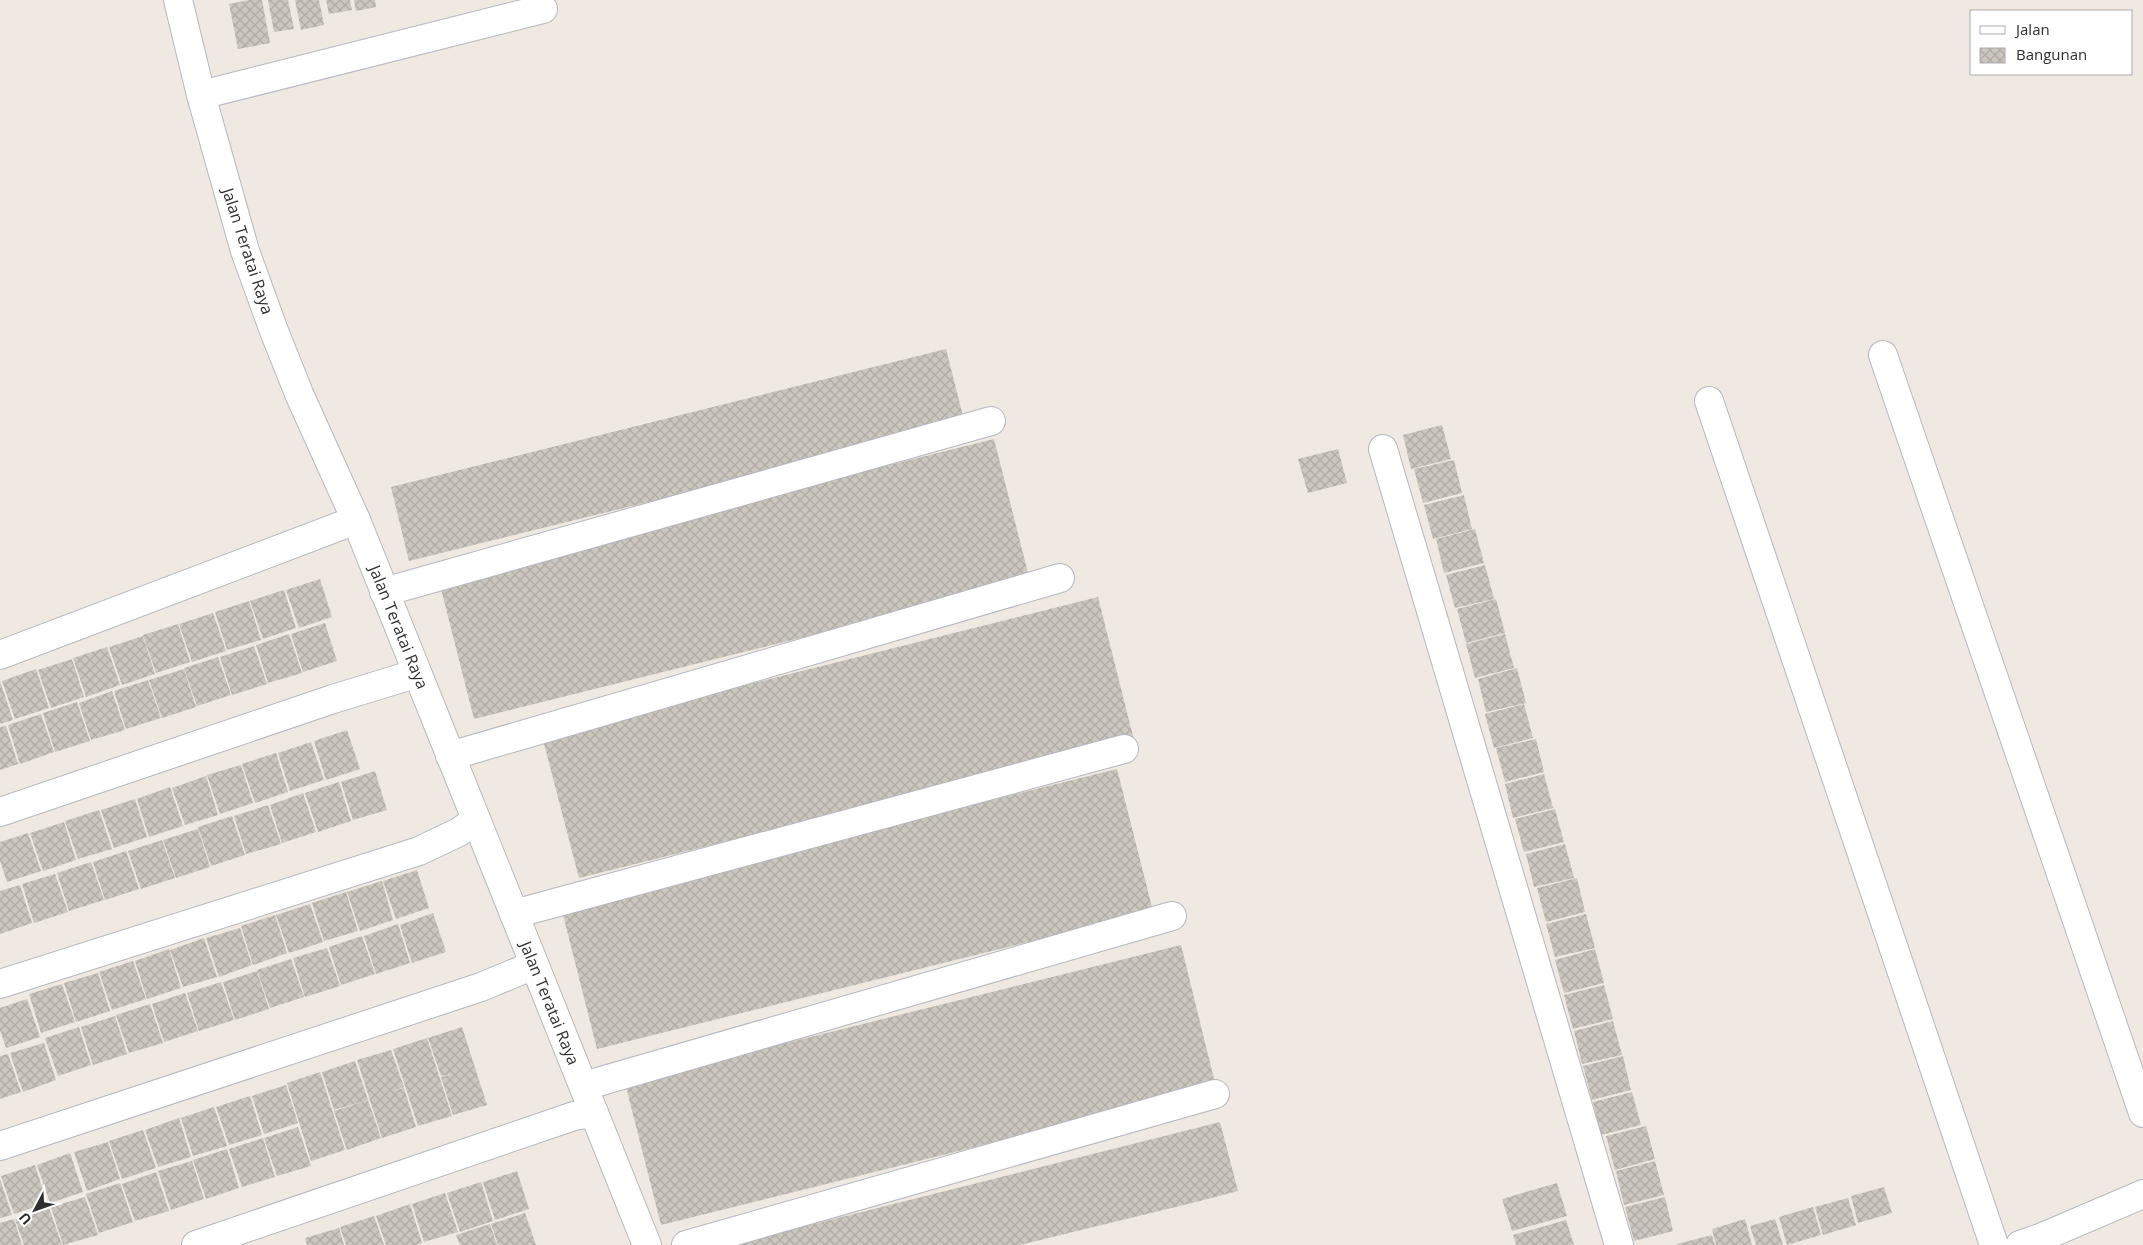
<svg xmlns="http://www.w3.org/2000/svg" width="2143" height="1245" viewBox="0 0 2143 1245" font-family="'Open Sans',sans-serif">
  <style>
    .building { fill: url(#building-cross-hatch) }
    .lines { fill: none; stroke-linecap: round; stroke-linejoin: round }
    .minor-casing { stroke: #b4b7c1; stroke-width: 30 }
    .minor { stroke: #fff; stroke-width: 28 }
    .labels { text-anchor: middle; stroke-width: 4; stroke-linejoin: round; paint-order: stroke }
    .street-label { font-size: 16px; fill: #2e2e2e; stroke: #fff }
  </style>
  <defs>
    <pattern id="building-cross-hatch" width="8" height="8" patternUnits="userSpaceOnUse" patternTransform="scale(1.25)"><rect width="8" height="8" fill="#cbc7bf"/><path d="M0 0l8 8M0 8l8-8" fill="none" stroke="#afaba4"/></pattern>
  </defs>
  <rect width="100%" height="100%" fill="#efe9e1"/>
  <g class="building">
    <path d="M249,0H262L270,43L238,49L229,4Z"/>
    <path d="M268,0H288L294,29L274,32Z"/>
    <path d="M295,0H319L324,25L301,30Z"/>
    <path d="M326,0H350L352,10L329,14Z"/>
    <path d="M354,0H375L376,7L356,11Z"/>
    <path d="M946,349L965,424L409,561L391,487Z"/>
    <path d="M1442,425L1451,459L1411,469L1403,435Z"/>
    <path d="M994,439L1030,581L474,719L438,577Z"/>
    <path d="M1338,449L1347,483L1308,493L1298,459Z"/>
    <path d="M1454,460L1462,493L1423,503L1414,469Z"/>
    <path d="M1464,495L1472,529L1433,539L1424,505Z"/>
    <path d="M1475,529L1484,563L1444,573L1436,539Z"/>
    <path d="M1485,565L1494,599L1455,608L1446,575Z"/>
    <path d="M320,579L332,617L299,628L286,590Z"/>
    <path d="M284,590L296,628L263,639L250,601Z"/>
    <path d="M1098,597L1134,740L579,878L542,736Z"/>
    <path d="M1496,599L1505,633L1466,643L1457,609Z"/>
    <path d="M249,601L261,640L227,650L215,612Z"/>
    <path d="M213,613L226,651L192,662L179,624Z"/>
    <path d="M325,623L337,661L303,672L291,634Z"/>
    <path d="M178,624L190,662L156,673L143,635Z"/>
    <path d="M289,634L302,673L268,683L256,645Z"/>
    <path d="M1505,634L1514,668L1475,678L1466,644Z"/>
    <path d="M143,636L155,674L122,685L109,647Z"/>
    <path d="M254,646L267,684L232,695L220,657Z"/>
    <path d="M107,647L120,685L86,697L73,658Z"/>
    <path d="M218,657L231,695L197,706L184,668Z"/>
    <path d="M72,659L84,697L51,708L38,670Z"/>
    <path d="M1517,668L1526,703L1486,712L1478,679Z"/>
    <path d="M36,669L49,708L15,719L2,681Z"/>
    <path d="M184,669L196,707L162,718L149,680Z"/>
    <path d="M148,680L161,718L126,729L114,691Z"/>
    <path d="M0,681L13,720L0,724Z"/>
    <path d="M112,691L125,730L91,740L79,703Z"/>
    <path d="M77,702L90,741L55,752L43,713Z"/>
    <path d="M1524,704L1533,738L1494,748L1485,714Z"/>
    <path d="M41,714L54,752L20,764L8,725Z"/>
    <path d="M6,726L18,764L0,770V727Z"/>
    <path d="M347,730L360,769L326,780L314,741Z"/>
    <path d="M1536,739L1544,772L1505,782L1496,748Z"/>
    <path d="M311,742L324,780L290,791L278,753Z"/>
    <path d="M276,753L288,792L255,803L242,764Z"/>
    <path d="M241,765L253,803L220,814L207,775Z"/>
    <path d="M1117,769L1153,911L597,1049L561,907Z"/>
    <path d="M375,771L387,810L353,820L341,782Z"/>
    <path d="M1544,774L1553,808L1513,818L1505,784Z"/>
    <path d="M206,776L218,815L185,825L172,788Z"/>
    <path d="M339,782L351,821L318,832L305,793Z"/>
    <path d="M170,787L183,826L149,837L137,799Z"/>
    <path d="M303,793L316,832L282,843L270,805Z"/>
    <path d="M135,799L147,837L114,848L101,810Z"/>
    <path d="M268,805L281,844L246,854L234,816Z"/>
    <path d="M1555,809L1564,842L1524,852L1515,819Z"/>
    <path d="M99,810L112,849L78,859L65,821Z"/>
    <path d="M232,816L245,855L211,866L198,827Z"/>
    <path d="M64,822L76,860L43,871L30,833Z"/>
    <path d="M198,829L210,867L176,878L163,840Z"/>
    <path d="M28,833L41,871L7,882L0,861V842Z"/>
    <path d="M162,840L175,878L141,889L128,851Z"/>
    <path d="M1565,844L1574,878L1534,887L1526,854Z"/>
    <path d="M126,851L139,889L105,900L93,862Z"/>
    <path d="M91,862L104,900L69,911L57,873Z"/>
    <path d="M417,870L429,908L396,919L383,881Z"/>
    <path d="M55,874L68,912L34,923L22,884Z"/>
    <path d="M1577,878L1585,912L1546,922L1537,888Z"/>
    <path d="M382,881L393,920L360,931L347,892Z"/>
    <path d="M20,885L32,923L0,934V891Z"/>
    <path d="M346,892L358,931L324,941L312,903Z"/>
    <path d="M310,904L323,942L289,953L276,915Z"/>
    <path d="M433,913L446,952L412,963L400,925Z"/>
    <path d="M1586,914L1595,948L1555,957L1546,924Z"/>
    <path d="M275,915L287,953L253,965L241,926Z"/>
    <path d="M398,924L410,963L376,974L364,936Z"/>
    <path d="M240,928L252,965L219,977L206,938Z"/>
    <path d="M362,936L375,974L341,985L329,947Z"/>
    <path d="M204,938L217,977L183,987L170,950Z"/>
    <path d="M1181,945L1216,1087L661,1225L625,1083Z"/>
    <path d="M327,948L340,986L305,997L293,958Z"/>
    <path d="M169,949L181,988L147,999L135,961Z"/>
    <path d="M1595,949L1604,983L1564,993L1555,960Z"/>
    <path d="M291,959L304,997L270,1008L257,970Z"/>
    <path d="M133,961L146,999L112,1010L99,972Z"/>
    <path d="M257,971L269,1009L235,1020L223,982Z"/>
    <path d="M98,973L110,1011L76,1022L64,983Z"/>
    <path d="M221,982L234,1020L199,1031L187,993Z"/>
    <path d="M62,984L75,1022L41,1033L29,994Z"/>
    <path d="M1604,985L1613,1019L1573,1029L1564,995Z"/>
    <path d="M185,993L198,1031L164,1042L152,1004Z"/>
    <path d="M27,999L40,1037L6,1048L0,1030V1008Z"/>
    <path d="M150,1004L163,1043L129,1053L116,1015Z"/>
    <path d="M115,1016L127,1054L93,1065L81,1027Z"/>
    <path d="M1613,1021L1622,1055L1582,1064L1574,1031Z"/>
    <path d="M79,1027L91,1065L58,1076L45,1038Z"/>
    <path d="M462,1027L487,1105L453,1115L441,1077L452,1074L441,1076L428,1038Z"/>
    <path d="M427,1038L452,1116L418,1126L393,1049Z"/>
    <path d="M44,1043L56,1080L23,1092L10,1053Z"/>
    <path d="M391,1050L404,1087L393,1091L404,1088L416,1127L382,1138L357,1060Z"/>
    <path d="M8,1054L21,1092L0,1099V1056Z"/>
    <path d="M1623,1056L1631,1090L1592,1100L1583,1066Z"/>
    <path d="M355,1061L368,1100L334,1110L322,1072Z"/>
    <path d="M320,1072L345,1150L311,1161L299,1122L309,1119L299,1122L287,1083Z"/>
    <path d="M286,1085L298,1123L264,1134L252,1096Z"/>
    <path d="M1632,1092L1641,1125L1601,1135L1593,1102Z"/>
    <path d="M250,1096L262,1135L229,1145L216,1107Z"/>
    <path d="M368,1100L381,1138L347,1150L334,1111Z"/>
    <path d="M214,1107L227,1146L193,1156L181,1118Z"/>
    <path d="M179,1118L191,1157L158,1167L145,1130Z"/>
    <path d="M1220,1122L1238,1191L1200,1201L1020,1245H730Z"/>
    <path d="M1646,1126L1655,1159L1615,1170L1606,1136Z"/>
    <path d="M298,1127L311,1166L277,1176L264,1138Z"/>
    <path d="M143,1130L156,1168L122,1179L109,1141Z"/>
    <path d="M263,1138L275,1177L242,1187L229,1149Z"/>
    <path d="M108,1142L120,1179L87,1191L74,1152Z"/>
    <path d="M227,1149L239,1188L206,1199L193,1160Z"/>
    <path d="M70,1153L83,1192L50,1203L37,1165Z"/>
    <path d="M192,1161L204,1199L171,1210L158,1171Z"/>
    <path d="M1655,1161L1664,1195L1624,1205L1616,1171Z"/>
    <path d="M35,1165L47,1203L14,1214L1,1176Z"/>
    <path d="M517,1171L529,1209L495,1220L483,1182Z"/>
    <path d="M156,1172L169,1211L135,1221L122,1184Z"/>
    <path d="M0,1179L12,1215L0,1218Z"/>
    <path d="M481,1182L493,1221L460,1232L447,1193Z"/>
    <path d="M120,1183L133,1222L99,1233L86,1194Z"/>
    <path d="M1557,1183L1567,1216L1512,1231L1502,1199Z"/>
    <path d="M1884,1187L1892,1213L1858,1223L1851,1196Z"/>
    <path d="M445,1193L458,1232L424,1242L412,1204Z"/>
    <path d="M85,1197L98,1235L63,1245L51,1207Z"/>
    <path d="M1665,1197L1673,1231L1634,1241L1625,1207Z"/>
    <path d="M1848,1198L1856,1225L1823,1235L1815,1207Z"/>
    <path d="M410,1204L422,1243L416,1245H386L376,1216Z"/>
    <path d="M1813,1207L1821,1235L1787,1245L1779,1217Z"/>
    <path d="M49,1208L62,1245H24L15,1219Z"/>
    <path d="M525,1213L536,1245H498L491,1224Z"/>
    <path d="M374,1216L384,1245H346L340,1227Z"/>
    <path d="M14,1219L22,1245H0V1223Z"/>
    <path d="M1745,1219L1752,1245H1716L1712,1229Z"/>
    <path d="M1775,1219L1783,1245H1756L1750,1226Z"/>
    <path d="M1566,1220L1574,1245H1516L1513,1235Z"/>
    <path d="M490,1224L497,1245H460L456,1235Z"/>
    <path d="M339,1228L344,1245H307L305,1238Z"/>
    <path d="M1712,1235L1715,1245H1677V1244Z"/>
  </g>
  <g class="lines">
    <defs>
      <g id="minor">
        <path d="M178,0L201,95L245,251L274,331L300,396L356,520L647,1245"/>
        <path d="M201,95L543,9"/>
        <path d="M1883,355L2143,1113"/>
        <path d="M1709,401L1994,1245"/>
        <path d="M1383,449L1619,1245"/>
        <path d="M384,592L991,421"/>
        <path d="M0,655L356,520"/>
        <path d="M450,756L1060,578"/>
        <path d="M0,812L333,699L405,677L418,675"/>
        <path d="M514,914L1124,749"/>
        <path d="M0,984L419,851L459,832L476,820"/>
        <path d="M584,1086L1172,916"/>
        <path d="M0,1146L481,987L534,965"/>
        <path d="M196,1245L574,1116L594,1113"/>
        <path d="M686,1245L1215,1094"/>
        <path d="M2020,1245L2040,1238L2143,1194"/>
      </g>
    </defs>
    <use href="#minor" class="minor-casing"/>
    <use href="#minor" class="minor"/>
  </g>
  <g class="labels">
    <g class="street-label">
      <text transform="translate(248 251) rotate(72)" y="6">Jalan Teratai Raya</text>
      <text transform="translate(399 627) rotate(68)" y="6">Jalan Teratai Raya</text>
      <text transform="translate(550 1003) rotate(68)" y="6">Jalan Teratai Raya</text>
    </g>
  </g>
  <rect x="1970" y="10" width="162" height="65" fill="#ffffff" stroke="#ababab"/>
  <rect x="1980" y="26" width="25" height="8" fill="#ffffff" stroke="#ababab"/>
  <text x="2016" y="35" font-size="15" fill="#2e2e2e">Jalan</text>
  <rect x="1980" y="48" width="25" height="15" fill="url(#building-cross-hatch)" stroke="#ababab"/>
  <text x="2016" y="60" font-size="15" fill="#2e2e2e">Bangunan</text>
  <g transform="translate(35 1210) rotate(229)" stroke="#ffffff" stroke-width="4" paint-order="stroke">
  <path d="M0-4L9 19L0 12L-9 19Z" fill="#2e2e2e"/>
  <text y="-8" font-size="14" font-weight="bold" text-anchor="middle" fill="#2e2e2e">U</text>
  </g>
</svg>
